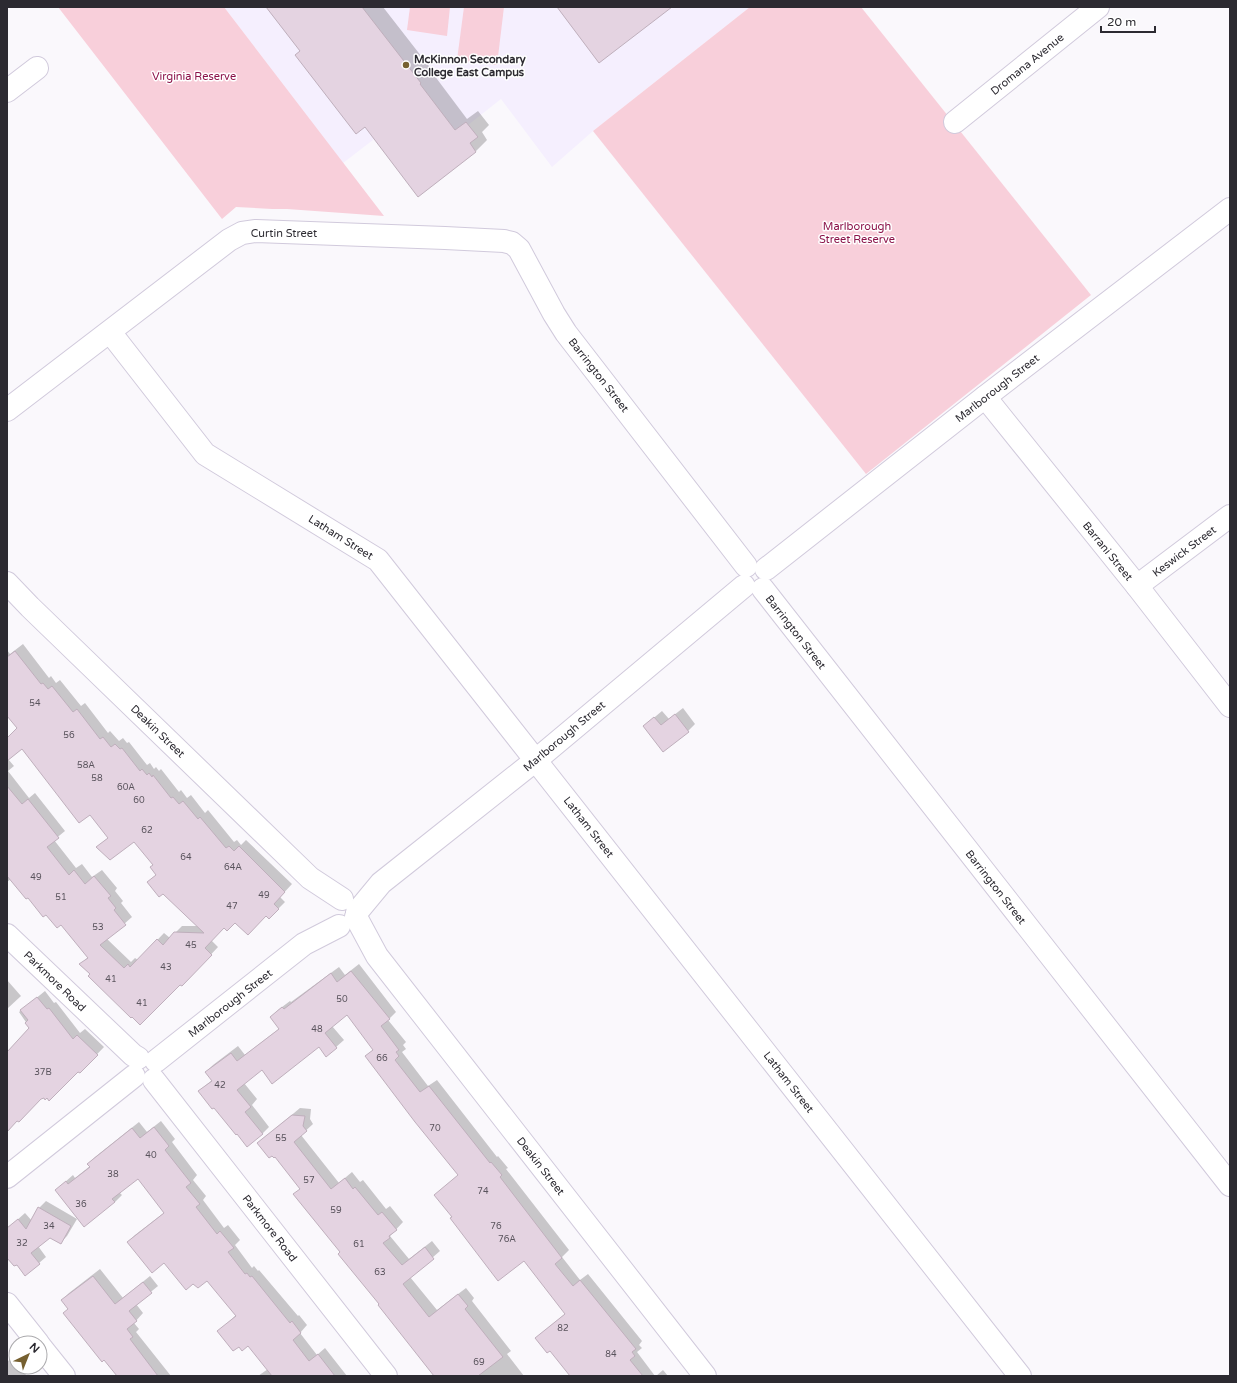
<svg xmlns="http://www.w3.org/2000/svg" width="1237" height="1383" viewBox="0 0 1237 1383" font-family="'Varela Round',sans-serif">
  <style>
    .built { fill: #f5effe }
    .green { fill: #f8cfda }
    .shadow { fill: #0003; fill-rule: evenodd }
    .building { fill: #e4d3e1; stroke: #bfafbc }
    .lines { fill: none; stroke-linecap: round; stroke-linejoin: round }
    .minor-casing { stroke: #d1cadc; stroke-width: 24 }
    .minor { stroke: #fff; stroke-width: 22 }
    .poi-dot { fill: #766030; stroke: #fff; stroke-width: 1.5 }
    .labels { text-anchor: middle; stroke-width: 3; stroke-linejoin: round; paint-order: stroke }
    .number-label { font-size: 9px; fill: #5a545d }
    .poi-label { font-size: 11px; font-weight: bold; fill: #2c2a31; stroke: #fff; text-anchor: start }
    .street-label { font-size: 11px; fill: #2c2a31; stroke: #fff }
    .park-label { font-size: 11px; fill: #8b1249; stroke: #fff }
  </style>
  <rect width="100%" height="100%" fill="#faf8fc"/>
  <path class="built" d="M224,7H750L593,131L552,167L501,99L468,125L466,122L455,130L429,97L343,163Z"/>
  <g class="green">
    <path d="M58,7H224L384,216L287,209H272L236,207L222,219Z"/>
    <path d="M410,7H450L447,36L407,30Z"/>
    <path d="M464,7H504L497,65L457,60Z"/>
    <path d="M750,7H861L1091,295L866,474L593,131Z"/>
  </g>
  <g class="shadow">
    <path d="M267,7H383L432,70L431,71L467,119L478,111L489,125L482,132L487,140L476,151L365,125L296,55L301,50Z"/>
    <path d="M23,644L49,678L51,676L56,683L60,680L81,706L85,703L108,733L110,731L119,741L123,738L127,743L129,742L147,765L150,763L154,769L156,767L159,771L161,769L179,792L181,790L187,798L191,795L205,813L208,810L234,842L237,840L241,845L246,840L292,884L280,897L285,902L276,911L235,922L224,927L211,940L218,947L189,978L91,974L81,964L88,957L61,924L28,896L11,879L7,882V739L18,728L7,714V650L10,654ZM23,747L90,814L109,837L97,847L134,840L154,865L157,874L148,882L163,893L198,926H182L170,938L164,933L138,960L135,958L131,962L107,939L132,917L121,903L123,901L115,891L117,888L102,870L92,877L82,864L76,868L54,840L65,831L35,793L29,798L8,771L14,766L8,759Z"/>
    <path d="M683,708L695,724L688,731L644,726L662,711L669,719Z"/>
    <path d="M359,964L396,1012L388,1020L406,1042L403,1045L406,1049L402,1052L428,1086L437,1080L497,1157L498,1156L508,1168L506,1169L569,1250L562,1257L580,1280L588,1274L642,1341L639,1345L642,1348L637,1352L655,1376H575L550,1350L536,1338L566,1313L524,1259L453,1217L435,1195L459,1175L366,1056L374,1049L347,1014L332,1026L344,1040L327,1055L319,1046L262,1069L244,1083L257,1099L252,1105L269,1127L262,1134L214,1106L199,1091L212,1080L206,1072L213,1065L238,1046L245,1055L280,1028L271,1017L278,1010L290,1001L291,1002L339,967L345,975Z"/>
    <path d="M7,980L21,996L7,1009Z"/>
    <path d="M45,991L54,1003L56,1002L80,1033L85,1029L104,1047L80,1072L78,1070L47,1097H44L41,1098L18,1119L7,1126V1053L30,1028L19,1012Z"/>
    <path d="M300,1108L311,1109L310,1119L313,1124L301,1135L339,1183L352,1172L360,1182L363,1180L386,1209L390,1206L403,1222L390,1236L409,1259L432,1241L440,1251L410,1277L437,1310L466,1288L474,1298L472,1301L511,1351L507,1354L524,1376H436L341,1252L295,1194L301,1188L275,1155L258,1143Z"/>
    <path d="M161,1121L175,1139L172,1142L197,1175L193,1180L206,1196L203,1200L224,1228L228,1225L240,1240L235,1245L252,1268L254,1266L258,1271L259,1270L298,1316L299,1315L307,1325L300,1333L317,1355L325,1348L347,1376H258L268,1369L249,1344L219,1331L236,1315L207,1279L164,1262L128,1242L135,1235L165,1212L138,1177L119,1192L122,1195L115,1202L56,1190L73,1175L75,1178L90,1166L88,1164L95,1157L139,1122L147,1132Z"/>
    <path d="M46,1201L77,1219L67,1236L60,1243L50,1237L38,1246L46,1257L39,1263H17L7,1256V1229L25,1213L32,1221L39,1208Z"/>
    <path d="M100,1269L123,1298L150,1276L158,1286L136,1304L143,1313L134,1323L139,1329L136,1332L171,1376H121L62,1300L69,1293Z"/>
    <path d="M12,1358L16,1363V1367H19L27,1376H7V1360L8,1361Z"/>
    <path d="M663,1370L668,1376H656Z"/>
  </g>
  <g class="building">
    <path d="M266,7H362L421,83L420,84L455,130L466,122L478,137L470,143L476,152L418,197L365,127L356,134L295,55L300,51Z"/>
    <path d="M557,7H672L599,63Z"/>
    <path d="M15,651L41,684L43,683L48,689L52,686L73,712L77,709L100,739L103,737L111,747L115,744L120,749L122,748L140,771L142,769L147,775L149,773L152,777L153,775L171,798L173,797L179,804L183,801L198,819L200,817L226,848L229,846L234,851L239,846L285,892L274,904L279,909L269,919L266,916L248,935L235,923L227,931L224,928L205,948L212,955L182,986L180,985L140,1025L132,1017L131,1018L88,976L90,974L79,964L88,958L61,925L57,928L46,915L43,917L28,898L26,899L7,876V786L22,804L28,799L59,838L47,847L69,875L74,870L85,884L94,876L111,896L108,898L116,908L114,910L126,925L100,945L124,968L128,964L130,967L157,939L163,945L174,932L204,933L163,894L159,897L147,882L156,875L150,867L153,865L134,842L110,860L96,847L108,838L90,815L79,823L22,749L7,761V738L17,728L7,716V657Z"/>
    <path d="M675,714L689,732L663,752L643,726L654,717L661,725Z"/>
    <path d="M351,971L390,1019L381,1026L399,1050L396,1052L399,1056L395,1060L420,1092L429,1086L490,1163L491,1162L502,1175L500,1177L562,1258L555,1264L573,1286L580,1280L636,1349L632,1352L635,1356L630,1360L643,1376H570L550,1351L547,1353L535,1338L565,1314L524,1261L498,1281L450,1218L452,1217L434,1195L458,1175L415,1122L365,1056L373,1050L347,1015L325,1033L337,1048L326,1057L319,1047L272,1084L262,1070L237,1090L251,1107L245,1112L263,1134L247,1147L237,1134L236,1135L214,1108L212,1109L198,1091L212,1081L205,1072L231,1053L237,1061L279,1029L270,1017L282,1007L284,1009L331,973L337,982Z"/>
    <path d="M37,997L47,1009L49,1008L73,1039L77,1035L98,1055L80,1073L78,1072L49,1101L47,1098L45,1100L44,1098L41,1099L19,1122L17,1121L7,1132V1052L29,1028L25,1023L28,1020L20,1010Z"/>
    <path d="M292,1115L305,1116L303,1126L307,1131L294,1142L331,1189L345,1178L353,1189L355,1187L378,1215L382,1212L397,1230L389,1236L390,1238L383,1243L402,1265L425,1247L434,1259L403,1284L429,1317L458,1294L468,1306L465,1309L503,1357L478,1376H434L378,1305L379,1304L338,1254L340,1252L293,1194L300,1189L275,1157L274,1158L272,1156L269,1158L257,1143Z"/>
    <path d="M154,1127L169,1146L165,1150L191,1183L186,1187L200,1204L196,1207L217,1234L220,1231L234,1248L228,1252L245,1274L247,1273L250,1277L252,1276L290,1323L292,1321L301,1333L293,1340L309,1361L318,1354L335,1376H272L248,1346L242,1351L239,1347L233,1351L217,1331L236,1316L207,1281L198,1288L193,1284L186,1290L164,1263L152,1273L127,1242L164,1213L138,1179L112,1199L115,1202L84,1227L55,1190L66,1181L68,1184L90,1167L87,1164L132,1128L140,1138Z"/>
    <path d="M38,1207L71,1226L61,1244L50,1238L31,1253L40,1264L25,1276L17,1265L14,1266L7,1258V1228L18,1219L26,1229Z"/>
    <path d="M93,1276L115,1304L143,1282L152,1293L129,1311L137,1321L127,1329L133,1337L130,1339L158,1376H117L104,1360L102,1362L63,1313L68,1309L61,1300Z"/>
  </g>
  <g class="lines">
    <defs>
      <g id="minor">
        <path d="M7,91L37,68"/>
        <path d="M955,122L1098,7"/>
        <path d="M110,332L205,454L378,560L1020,1376"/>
        <path d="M985,397L1137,586L1230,706"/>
        <path d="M7,410L229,240L242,233L256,231L445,238L504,241L512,243L519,249L554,314L566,333L746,566"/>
        <path d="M766,569L985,397L1230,209"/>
        <path d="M7,583L30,607L310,878L342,899"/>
        <path d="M1137,586L1230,516"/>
        <path d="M763,589L1230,1185"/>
        <path d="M357,912L381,883L536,760L744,586"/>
        <path d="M356,917L377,956L705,1376"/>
        <path d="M7,935L133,1055L138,1058"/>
        <path d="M156,1061L304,944L339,926"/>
        <path d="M154,1080L386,1376"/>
        <path d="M7,1177L134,1076"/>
        <path d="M7,1304L38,1343"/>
        <path d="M40,1346L64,1376"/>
      </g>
    </defs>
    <use href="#minor" class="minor-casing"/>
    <use href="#minor" class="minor"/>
  </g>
  <circle class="poi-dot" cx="406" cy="65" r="4"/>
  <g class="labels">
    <g class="number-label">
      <text x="35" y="706">54</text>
      <text x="69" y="738">56</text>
      <text x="86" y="768">58A</text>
      <text x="97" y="781">58</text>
      <text x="126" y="790">60A</text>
      <text x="139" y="803">60</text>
      <text x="147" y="833">62</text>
      <text x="186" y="860">64</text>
      <text x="233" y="870">64A</text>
      <text x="36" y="880">49</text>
      <text x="264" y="898">49</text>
      <text x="61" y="900">51</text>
      <text x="232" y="909">47</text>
      <text x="98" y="930">53</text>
      <text x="191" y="948">45</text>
      <text x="166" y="970">43</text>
      <text x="111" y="982">41</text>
      <text x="342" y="1002">50</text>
      <text x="142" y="1006">41</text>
      <text x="317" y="1032">48</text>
      <text x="382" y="1061">66</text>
      <text x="43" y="1075">37B</text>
      <text x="220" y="1088">42</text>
      <text x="435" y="1131">70</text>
      <text x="281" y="1141">55</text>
      <text x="151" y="1158">40</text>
      <text x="113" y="1177">38</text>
      <text x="309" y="1183">57</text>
      <text x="483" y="1194">74</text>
      <text x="81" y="1207">36</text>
      <text x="336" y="1213">59</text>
      <text x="49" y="1229">34</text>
      <text x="496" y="1229">76</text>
      <text x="507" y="1242">76A</text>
      <text x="22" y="1246">32</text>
      <text x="359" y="1247">61</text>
      <text x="380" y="1275">63</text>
      <text x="563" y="1331">82</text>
      <text x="611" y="1357">84</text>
      <text x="479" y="1365">69</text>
    </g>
    <g class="poi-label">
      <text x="414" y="63">McKinnon Secondary<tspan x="414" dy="13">College East Campus</tspan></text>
    </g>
    <g class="street-label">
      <text transform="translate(1027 64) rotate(-39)" y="4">Dromana Avenue</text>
      <text x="284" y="237">Curtin Street</text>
      <text transform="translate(599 375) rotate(52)" y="4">Barrington Street</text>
      <text transform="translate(997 388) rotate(-38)" y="4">Marlborough Street</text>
      <text transform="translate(341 537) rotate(32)" y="4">Latham Street</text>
      <text transform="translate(1108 551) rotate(51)" y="4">Barrani Street</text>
      <text transform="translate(1184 551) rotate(-37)" y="4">Keswick Street</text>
      <text transform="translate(796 632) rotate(52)" y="4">Barrington Street</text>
      <text transform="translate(158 731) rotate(44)" y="4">Deakin Street</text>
      <text transform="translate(564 736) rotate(-40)" y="4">Marlborough Street</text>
      <text transform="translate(589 827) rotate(52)" y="4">Latham Street</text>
      <text transform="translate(996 887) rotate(52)" y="4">Barrington Street</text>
      <text transform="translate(55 981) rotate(44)" y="4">Parkmore Road</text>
      <text transform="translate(230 1003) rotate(-38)" y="4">Marlborough Street</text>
      <text transform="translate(789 1082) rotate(52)" y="4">Latham Street</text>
      <text transform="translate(541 1166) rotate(52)" y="4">Deakin Street</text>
      <text transform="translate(270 1228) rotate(52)" y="4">Parkmore Road</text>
    </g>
    <g class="park-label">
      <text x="194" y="80">Virginia Reserve</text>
      <text x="857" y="230">Marlborough<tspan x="857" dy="13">Street Reserve</tspan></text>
    </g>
  </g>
  <rect width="1237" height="1383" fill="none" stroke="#2c2a31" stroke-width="16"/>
  <g transform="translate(28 1355) rotate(43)"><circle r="19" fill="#ffffff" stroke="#abaaad"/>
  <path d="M0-3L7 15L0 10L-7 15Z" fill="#766030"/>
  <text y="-6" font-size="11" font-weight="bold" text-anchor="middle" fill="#2c2a31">N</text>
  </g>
  <path d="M1101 26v6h54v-6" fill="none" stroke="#2c2a31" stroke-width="2"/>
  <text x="1107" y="26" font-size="12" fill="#2c2a31" stroke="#ffffff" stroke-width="3" paint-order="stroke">20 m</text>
</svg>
